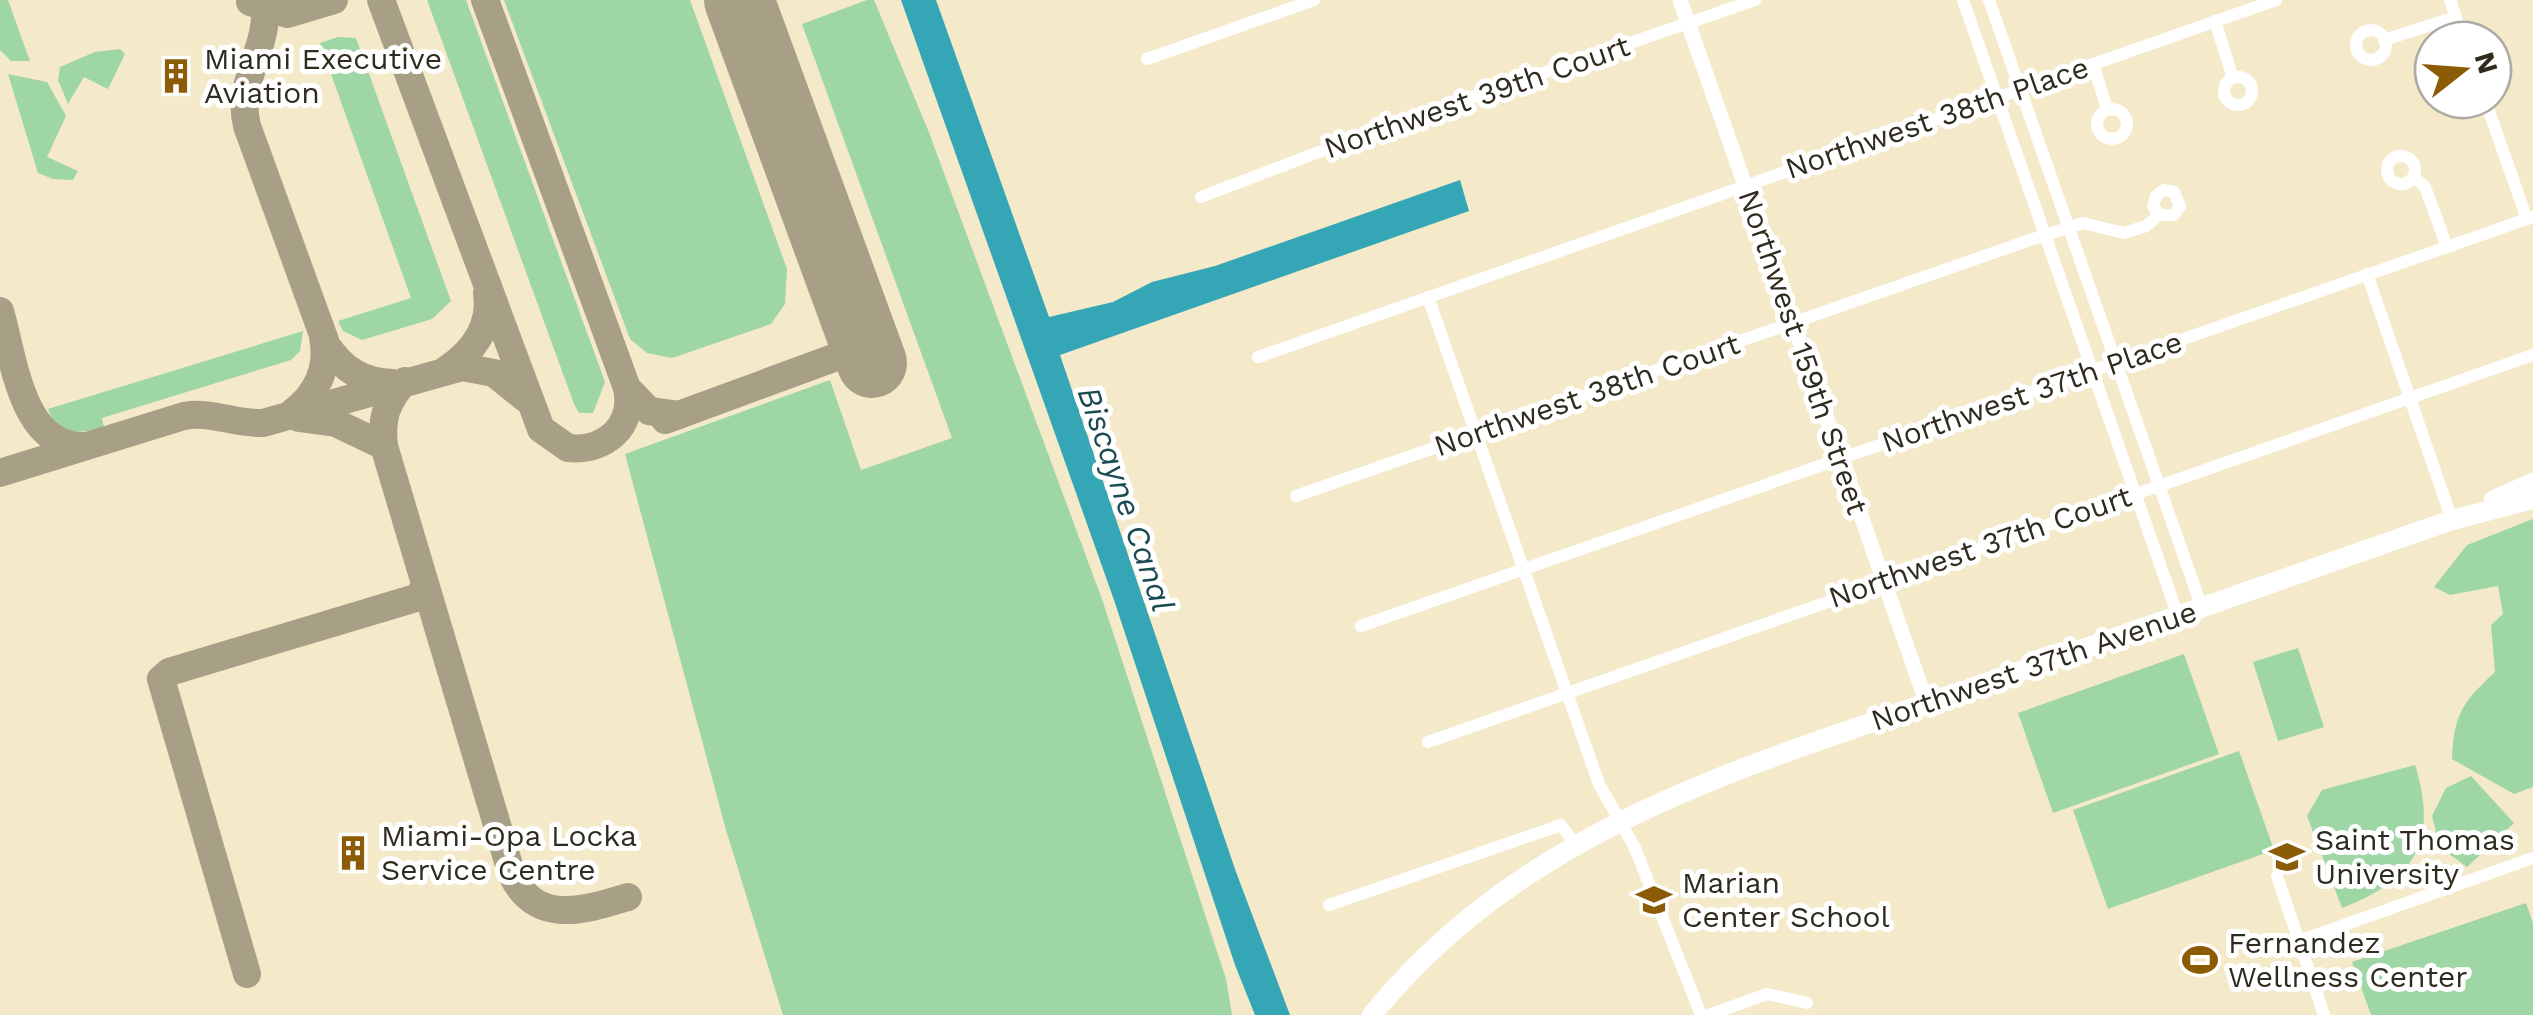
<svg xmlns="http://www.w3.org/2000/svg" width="2533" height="1015" viewBox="0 0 2533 1015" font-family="'Work Sans',sans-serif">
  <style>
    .green { fill: #9fd6a6 }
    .water { fill: #34a6b6 }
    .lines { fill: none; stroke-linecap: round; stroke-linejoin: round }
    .taxiway { stroke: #a8a086; stroke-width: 28 }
    .runway { stroke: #a8a086; stroke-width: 70 }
    .minor { stroke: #fff; stroke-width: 12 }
    .tertiary { stroke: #fff; stroke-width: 15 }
    .primary { stroke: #fff; stroke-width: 20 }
    .labels { text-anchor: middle; stroke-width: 10; stroke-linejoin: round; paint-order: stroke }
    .poi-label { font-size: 30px; fill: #2f2b1e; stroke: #fff; text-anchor: start }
    .street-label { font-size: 30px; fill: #2f2b1e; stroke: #fff }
    .water-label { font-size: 32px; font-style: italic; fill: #1b4b52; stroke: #fff }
  </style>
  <rect width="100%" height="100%" fill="#f4e9c8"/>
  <g class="green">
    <path d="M0,0H8L30,61H11L0,50Z"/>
    <path d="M427,0H466L605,382L593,413H579L574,404Z"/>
    <path d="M504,0H690L787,269L785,304L771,324L672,358L647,353L630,339Z"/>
    <path d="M867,0H874L928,130L1103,602L1226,979L1232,1015H783L726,830L625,454L830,380L861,470L952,438L802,24Z"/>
    <path d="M338,37L356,38L451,301L432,319L362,340L343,331L338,321L411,298L320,43Z"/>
    <path d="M120,49L125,54L108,89L84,77L68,104L58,80L60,67L95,52Z"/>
    <path d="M8,74L47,82L66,116L47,157L78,171L73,180L53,179L38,173Z"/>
    <path d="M303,331L300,351L291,360L102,418L104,428C81,434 57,435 48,409Z"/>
    <path d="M2533,519V787L2514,794L2452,759C2454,714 2462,703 2495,672L2491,625L2503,614L2498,586L2450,595L2434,587L2467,545Z"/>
    <path d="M2298,648L2324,727L2278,741L2253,662Z"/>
    <path d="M2184,654L2219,754L2053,813L2018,713Z"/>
    <path d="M2239,751L2274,850L2108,909L2073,810Z"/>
    <path d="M2415,765C2439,842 2414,880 2342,908L2307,816L2322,790Z"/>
    <path d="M2471,776L2514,823L2467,867L2440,847L2432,816L2446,788Z"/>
    <path d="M2526,903L2533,923V1015H2371L2352,962Z"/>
  </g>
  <path class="water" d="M901,0H936L1049,317L1113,302L1152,282L1215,266L1460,180L1469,211L1060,355L1236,872L1290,1015H1255L1235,965L1114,600Z"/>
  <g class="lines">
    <g class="taxiway">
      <path d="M264,0C272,46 235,80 247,126L327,346C344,370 363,382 392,383"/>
      <path d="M381,0L541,429L568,448C605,452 635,426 627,388"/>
      <path d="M485,0L627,388L649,411L679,415"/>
      <path d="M250,2L287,14L334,0"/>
      <path d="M0,311C14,358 21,447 83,446"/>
      <path d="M446,370C473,352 492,327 487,293"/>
      <path d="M405,381C386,402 381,418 384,446L512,875C537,926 585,910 628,897"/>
      <path d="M292,413C317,394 329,368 323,337"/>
      <path d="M299,418L336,423L384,446"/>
      <path d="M665,420L866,346"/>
      <path d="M0,473L184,416C212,411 235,424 263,423L462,367L494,373L525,398"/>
      <path d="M247,974L161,679L169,672L419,597L425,585"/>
    </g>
    <path class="runway" d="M739,0L872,363"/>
    <g class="minor">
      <path d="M1963,0L2178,616"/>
      <path d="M1989,0L2202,608"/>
      <path d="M2450,0L2464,40"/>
      <path d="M2215,21L2233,78"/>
      <circle cx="2371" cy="45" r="15"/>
      <path d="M2384,40L2456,17"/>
      <path d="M1147,59L1314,0"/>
      <path d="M2093,64L2107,109"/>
      <circle cx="2238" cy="91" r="14"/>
      <path d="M2485,100L2527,219"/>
      <circle cx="2112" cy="124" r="15"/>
      <circle cx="2401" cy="170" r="14"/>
      <path d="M2414,177L2425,187L2447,247"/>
      <path d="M1201,197L1371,132L1755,0"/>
      <path d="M2367,274L2452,520"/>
      <path d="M1428,297L1599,784L1635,848L1701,1015"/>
      <path d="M1258,357L2276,0"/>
      <path d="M1296,496L2033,239L2083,223L2124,233L2146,226L2159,215H2174L2180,206L2174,192L2164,190L2156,196L2153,206L2159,215"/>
      <path d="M1361,626L2533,217"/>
      <path d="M1428,742L2533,355"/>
      <path d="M2277,876L2324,1015"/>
      <path d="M1329,905L1561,825L1576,845"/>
      <path d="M2299,941L2533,858"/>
      <path d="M1709,1015L1767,994L1807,1003"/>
    </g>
    <path class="tertiary" d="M1680,0L1927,704"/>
    <g class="primary">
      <path d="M2494,500L2533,483"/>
      <path d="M1372,1015C1530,821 1756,764 1981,685C2138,630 2294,574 2452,520L2533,499"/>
    </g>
  </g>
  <defs>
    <symbol id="building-bare" viewBox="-9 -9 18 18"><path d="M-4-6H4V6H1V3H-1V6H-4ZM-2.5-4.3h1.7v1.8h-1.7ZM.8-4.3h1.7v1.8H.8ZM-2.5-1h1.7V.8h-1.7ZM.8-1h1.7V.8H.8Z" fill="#8c5b05" stroke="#fff" stroke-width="2.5" paint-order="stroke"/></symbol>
    <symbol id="university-bare" viewBox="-9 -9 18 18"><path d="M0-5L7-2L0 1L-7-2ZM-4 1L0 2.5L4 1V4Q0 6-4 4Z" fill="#8c5b05" stroke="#fff" stroke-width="2.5" paint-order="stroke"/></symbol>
    <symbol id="school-bare" viewBox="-9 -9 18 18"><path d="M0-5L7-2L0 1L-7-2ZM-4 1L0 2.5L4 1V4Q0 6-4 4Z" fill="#8c5b05" stroke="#fff" stroke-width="2.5" paint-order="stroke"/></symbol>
    <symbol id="stadium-bare" viewBox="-9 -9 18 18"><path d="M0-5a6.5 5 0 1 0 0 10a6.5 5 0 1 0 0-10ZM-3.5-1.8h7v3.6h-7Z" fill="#8c5b05" stroke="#fff" stroke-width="2.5" paint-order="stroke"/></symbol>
  </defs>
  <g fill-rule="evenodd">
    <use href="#building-bare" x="151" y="51" width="50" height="50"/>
    <use href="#building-bare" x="328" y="828" width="50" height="50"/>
    <use href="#university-bare" x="2262" y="832" width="50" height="50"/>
    <use href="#school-bare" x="1629" y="875" width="50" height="50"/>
    <use href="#stadium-bare" x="2175" y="935" width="50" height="50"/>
  </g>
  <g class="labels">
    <g class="poi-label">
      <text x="204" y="69">Miami Executive<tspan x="204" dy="34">Aviation</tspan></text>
      <text x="381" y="846">Miami-Opa Locka<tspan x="381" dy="34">Service Centre</tspan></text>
      <text x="2315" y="850">Saint Thomas<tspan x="2315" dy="34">University</tspan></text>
      <text x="1682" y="893">Marian<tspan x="1682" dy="34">Center School</tspan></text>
      <text x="2228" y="953">Fernandez<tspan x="2228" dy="34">Wellness Center</tspan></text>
    </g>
    <g class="street-label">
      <text transform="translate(1477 97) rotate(-19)" y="10">Northwest 39th Court</text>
      <text transform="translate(1937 118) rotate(-19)" y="10">Northwest 38th Place</text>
      <text transform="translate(1803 352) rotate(71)" y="10">Northwest 159th Street</text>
      <text transform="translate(2032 392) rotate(-19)" y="10">Northwest 37th Place</text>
      <text transform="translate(1587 395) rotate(-19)" y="10">Northwest 38th Court</text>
      <text transform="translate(1980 547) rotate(-19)" y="10">Northwest 37th Court</text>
      <text transform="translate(2034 666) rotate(-19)" y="10">Northwest 37th Avenue</text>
    </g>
    <g class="water-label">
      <text transform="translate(1126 499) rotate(71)" y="11">Biscayne Canal</text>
    </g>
  </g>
  <g transform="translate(2463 70) rotate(73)"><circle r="48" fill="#ffffff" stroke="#acaaa5" stroke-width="2.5"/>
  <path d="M0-8L18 38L0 25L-18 38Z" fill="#8c5b05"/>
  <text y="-15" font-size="28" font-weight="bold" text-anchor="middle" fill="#2f2b1e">N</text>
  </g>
</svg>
